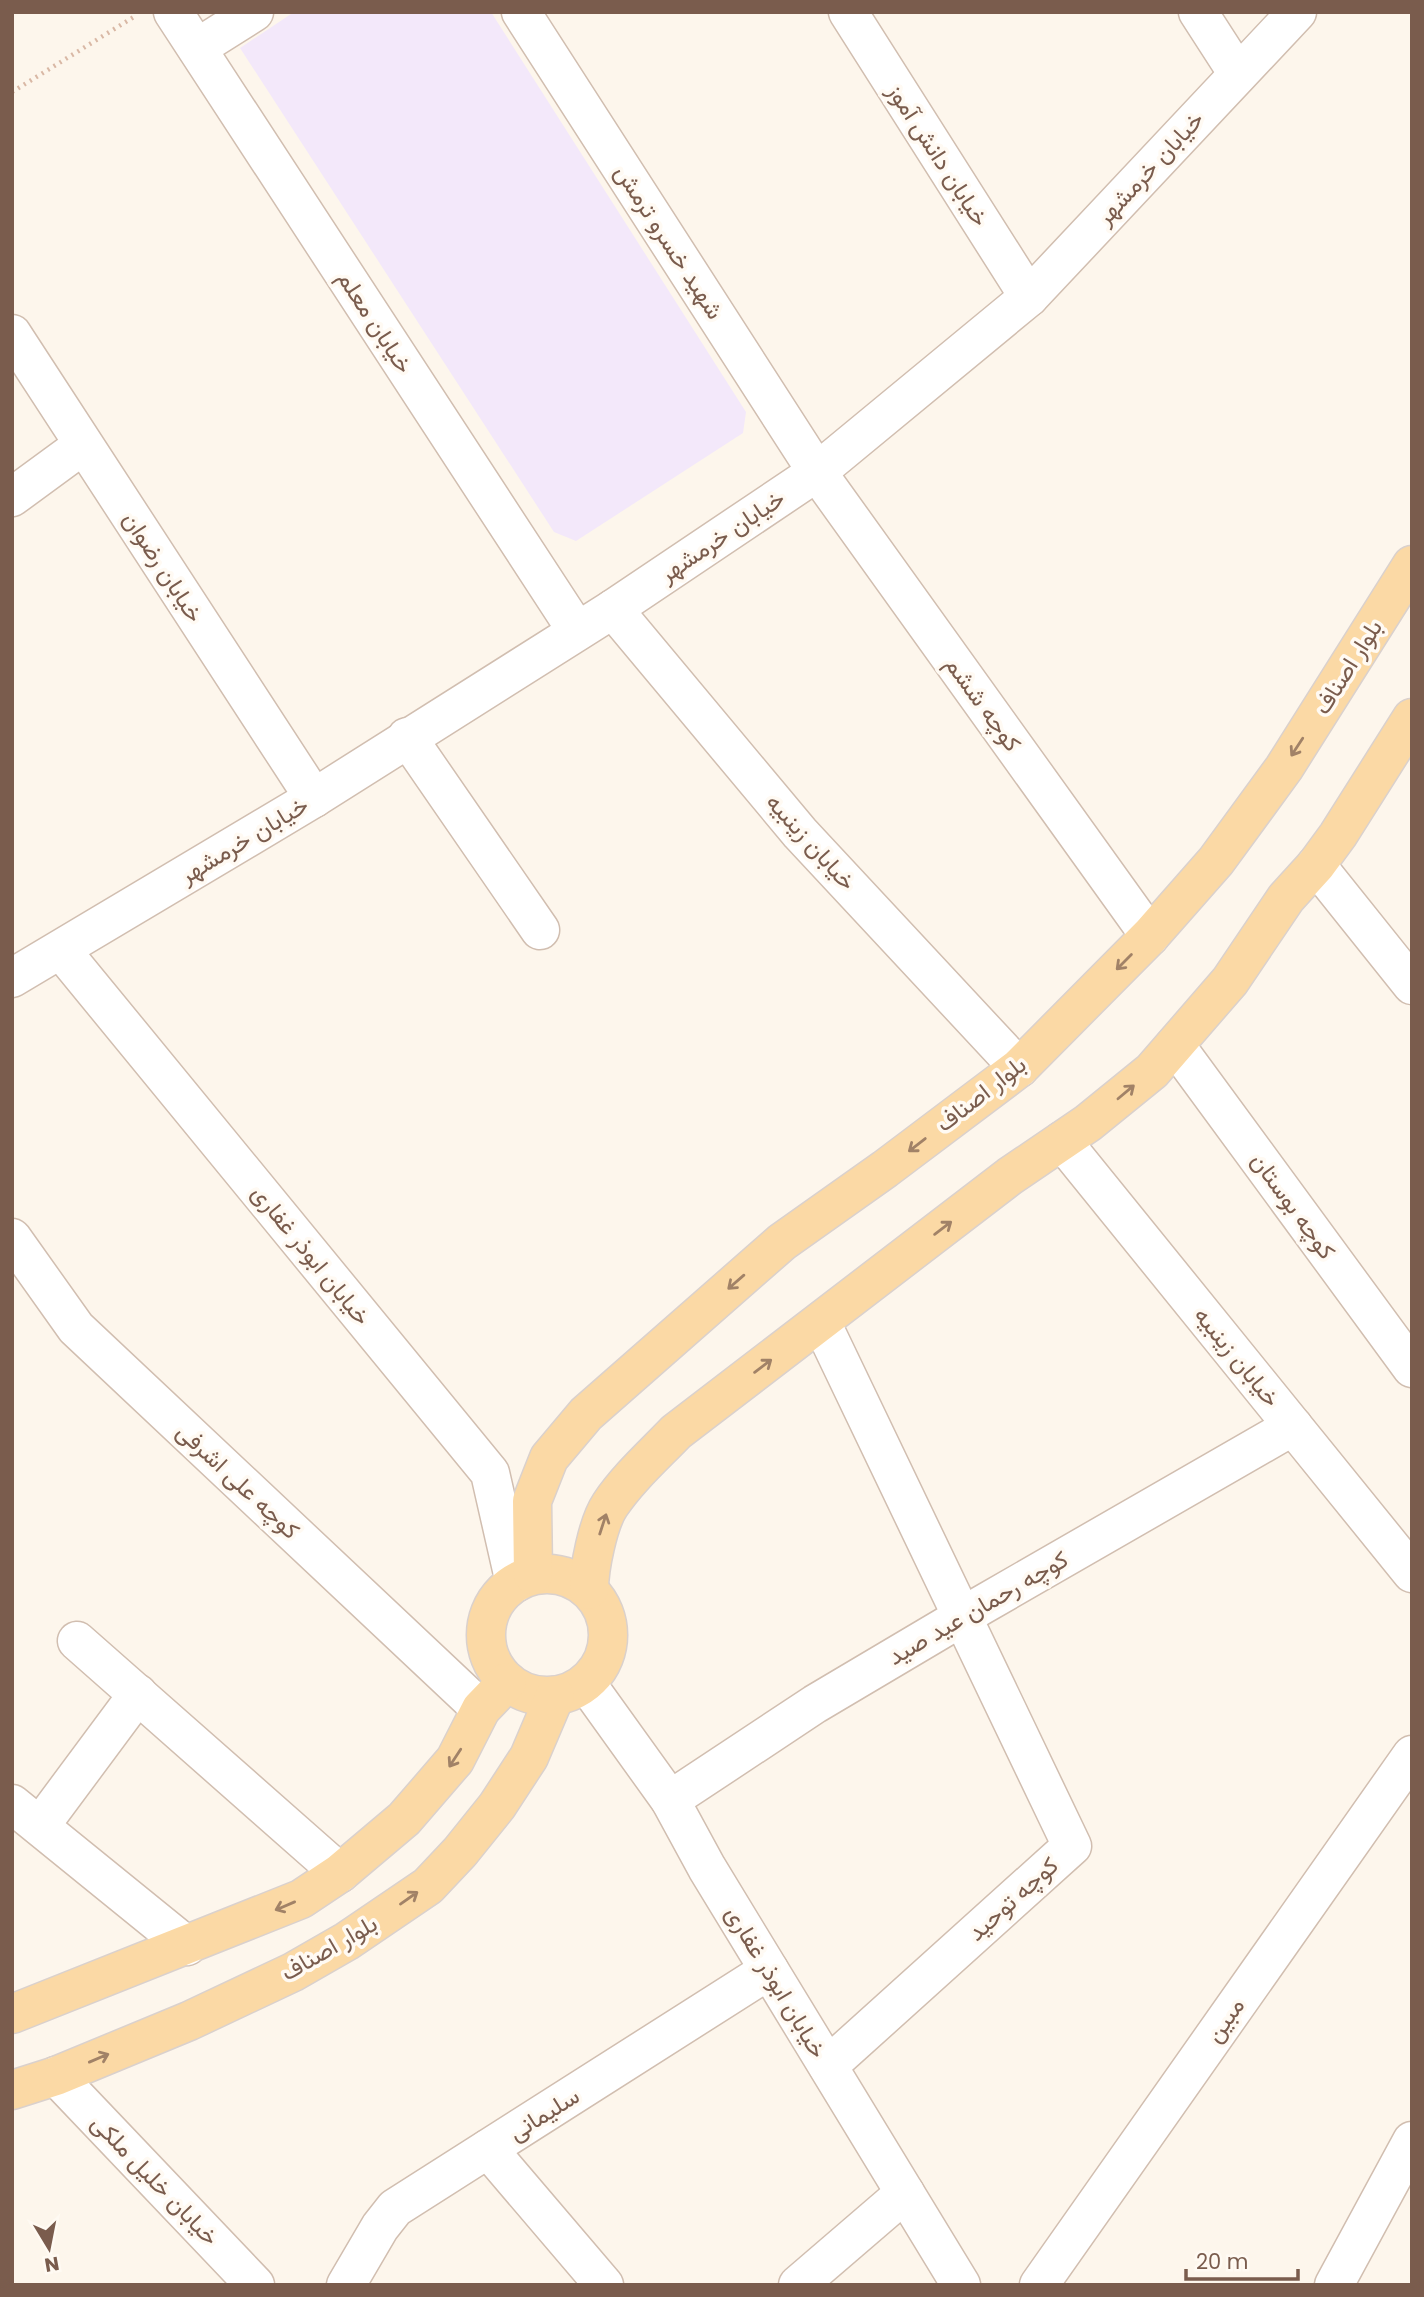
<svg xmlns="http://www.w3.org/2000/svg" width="1424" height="2297" viewBox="0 0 1424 2297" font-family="Poppins,Vazirmatn,sans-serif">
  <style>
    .education { fill: #f3e8fa }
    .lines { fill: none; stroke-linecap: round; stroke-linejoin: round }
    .minor-casing { stroke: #d1beb0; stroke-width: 41 }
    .major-casing { stroke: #dad1cd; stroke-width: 41 }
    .path { stroke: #d9b8a5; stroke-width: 4.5; stroke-dasharray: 2 5; stroke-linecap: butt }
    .minor { stroke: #fff; stroke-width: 38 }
    .major { stroke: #fbd9a5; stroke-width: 38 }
    .oneway { stroke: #a18267 }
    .labels { text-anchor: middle; stroke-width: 7; stroke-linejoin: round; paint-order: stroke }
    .street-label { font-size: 24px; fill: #7a5c4d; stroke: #fffaf3 }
  </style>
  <rect width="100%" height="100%" fill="#fdf6ec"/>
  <path class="education" d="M294,12H491L746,412L743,433L576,541L554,532L240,48Z"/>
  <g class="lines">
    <defs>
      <g id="minor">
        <path d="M173,12L577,631"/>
        <path d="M521,12L817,472L1150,936"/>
        <path d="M848,12L1029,297"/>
        <path d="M1198,12L1238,74"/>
        <path d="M197,48L254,12"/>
        <path d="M12,334L314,798"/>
        <path d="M12,497L83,445"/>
        <path d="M613,609L800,833L1019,1068"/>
        <path d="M407,737L540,930"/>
        <path d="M1316,865L1412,985"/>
        <path d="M61,950L490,1473L515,1583"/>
        <path d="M12,978L314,798L613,609L817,472L1029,297L1297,12"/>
        <path d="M1175,1045L1412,1368"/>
        <path d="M1062,1141L1412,1573"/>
        <path d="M12,1238L76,1328L481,1709"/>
        <path d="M821,1322L1072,1846L828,2066"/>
        <path d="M77,1641L340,1873"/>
        <path d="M586,1683L670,1800L707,1868L961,2285"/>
        <path d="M670,1800L815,1704L982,1605L1293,1426"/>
        <path d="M12,1804L187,1946"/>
        <path d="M40,1826L138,1694"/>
        <path d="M56,2076L255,2285"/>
        <path d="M488,2149L604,2285"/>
        <path d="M346,2285L380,2227L395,2208L769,1970"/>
        <path d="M798,2285L905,2193"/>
        <path d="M1039,2285L1412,1755"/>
        <path d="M1334,2285L1412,2141"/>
      </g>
      <g id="major">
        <circle cx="547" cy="1635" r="61"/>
        <path d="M533,1575L532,1501L549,1458L586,1414L782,1242L885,1169L1019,1068L1150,936L1216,861L1284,768L1412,565"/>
        <path d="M589,1590C589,1568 598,1523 610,1505C628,1478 654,1455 676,1432L1010,1176L1088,1123L1152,1071L1230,981L1286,898L1316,865L1338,835L1412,718"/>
        <path d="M12,2014L301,1899L340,1873L404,1819L455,1760L481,1709L507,1682"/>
        <path d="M12,2090L56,2076L189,2021L293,1972L347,1941L428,1886L460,1852L497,1806L529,1757L555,1696"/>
      </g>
    </defs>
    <use href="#minor" class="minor-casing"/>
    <use href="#major" class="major-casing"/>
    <path class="path" d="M12,92L137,15"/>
    <use href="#minor" class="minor"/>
    <use href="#major" class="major"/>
  </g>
  <defs><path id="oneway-shaft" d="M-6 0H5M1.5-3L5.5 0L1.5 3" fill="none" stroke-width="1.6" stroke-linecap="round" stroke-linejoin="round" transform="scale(1.75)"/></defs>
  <g class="oneway">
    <use href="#oneway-shaft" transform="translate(1297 747) rotate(123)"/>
    <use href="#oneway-shaft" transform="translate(1124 962) rotate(135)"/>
    <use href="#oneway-shaft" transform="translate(1126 1092) rotate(-40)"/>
    <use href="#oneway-shaft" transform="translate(917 1145) rotate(142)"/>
    <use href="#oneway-shaft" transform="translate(943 1228) rotate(-37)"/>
    <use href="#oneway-shaft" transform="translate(736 1282) rotate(139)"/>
    <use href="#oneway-shaft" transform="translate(763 1366) rotate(-37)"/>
    <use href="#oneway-shaft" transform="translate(603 1524) rotate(-72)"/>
    <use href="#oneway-shaft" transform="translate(455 1758) rotate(123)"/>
    <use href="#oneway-shaft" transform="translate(409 1898) rotate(-35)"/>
    <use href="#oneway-shaft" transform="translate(285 1906) rotate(157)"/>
    <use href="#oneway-shaft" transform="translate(99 2058) rotate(-23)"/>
  </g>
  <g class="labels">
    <g class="street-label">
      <text transform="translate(938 155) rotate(57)" y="8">خیابان دانش آموز</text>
      <text transform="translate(1150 168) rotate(-47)" y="8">خیابان خرمشهر</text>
      <text transform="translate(669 242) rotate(57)" y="8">شهید خسرو ترمش</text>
      <text transform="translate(375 322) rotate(57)" y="8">خیابان معلم</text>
      <text transform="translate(722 536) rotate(-34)" y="8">خیابان خرمشهر</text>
      <text transform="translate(163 567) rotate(57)" y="8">خیابان رضوان</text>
      <text transform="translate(1348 667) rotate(-58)" y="8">بلوار اصناف</text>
      <text transform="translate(983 704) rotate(54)" y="8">کوچه ششم</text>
      <text transform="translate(244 840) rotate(-31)" y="8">خیابان خرمشهر</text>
      <text transform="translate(811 842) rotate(48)" y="8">خیابان زینبیه</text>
      <text transform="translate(981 1094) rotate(-38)" y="8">بلوار اصناف</text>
      <text transform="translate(1293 1206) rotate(54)" y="8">کوچه بوستان</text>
      <text transform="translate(311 1255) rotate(51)" y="8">خیابان ابوذر غفاری</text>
      <text transform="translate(1237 1357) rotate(51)" y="8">خیابان زینبیه</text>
      <text transform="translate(238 1481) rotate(43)" y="8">کوچه علی اشرفی</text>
      <text transform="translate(978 1608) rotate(-30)" y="8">کوچه رحمان عید صید</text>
      <text transform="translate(1013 1899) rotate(-42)" y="8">کوچه توحید</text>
      <text transform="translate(329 1948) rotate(-30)" y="8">بلوار اصناف</text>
      <text transform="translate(776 1982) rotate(59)" y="8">خیابان ابوذر غفاری</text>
      <text transform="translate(1225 2020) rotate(-55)" y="8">مبین</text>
      <text transform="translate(544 2114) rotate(-32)" y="8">سلیمانی</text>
      <text transform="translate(155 2180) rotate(46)" y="8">خیابان خلیل ملکی</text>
    </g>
  </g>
  <rect width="1424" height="2297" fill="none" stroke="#7a5c4d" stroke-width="28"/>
  <g transform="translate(49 2248) rotate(170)" stroke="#fffaf3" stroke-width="5" paint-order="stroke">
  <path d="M0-5L12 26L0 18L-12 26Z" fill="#7a5c4d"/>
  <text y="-10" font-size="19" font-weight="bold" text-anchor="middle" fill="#7a5c4d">N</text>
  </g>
  <path d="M1186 2269v10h112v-10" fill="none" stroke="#7a5c4d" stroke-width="3.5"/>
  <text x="1196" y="2269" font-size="21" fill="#7a5c4d" stroke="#fffaf3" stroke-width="5" paint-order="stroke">20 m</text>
</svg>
